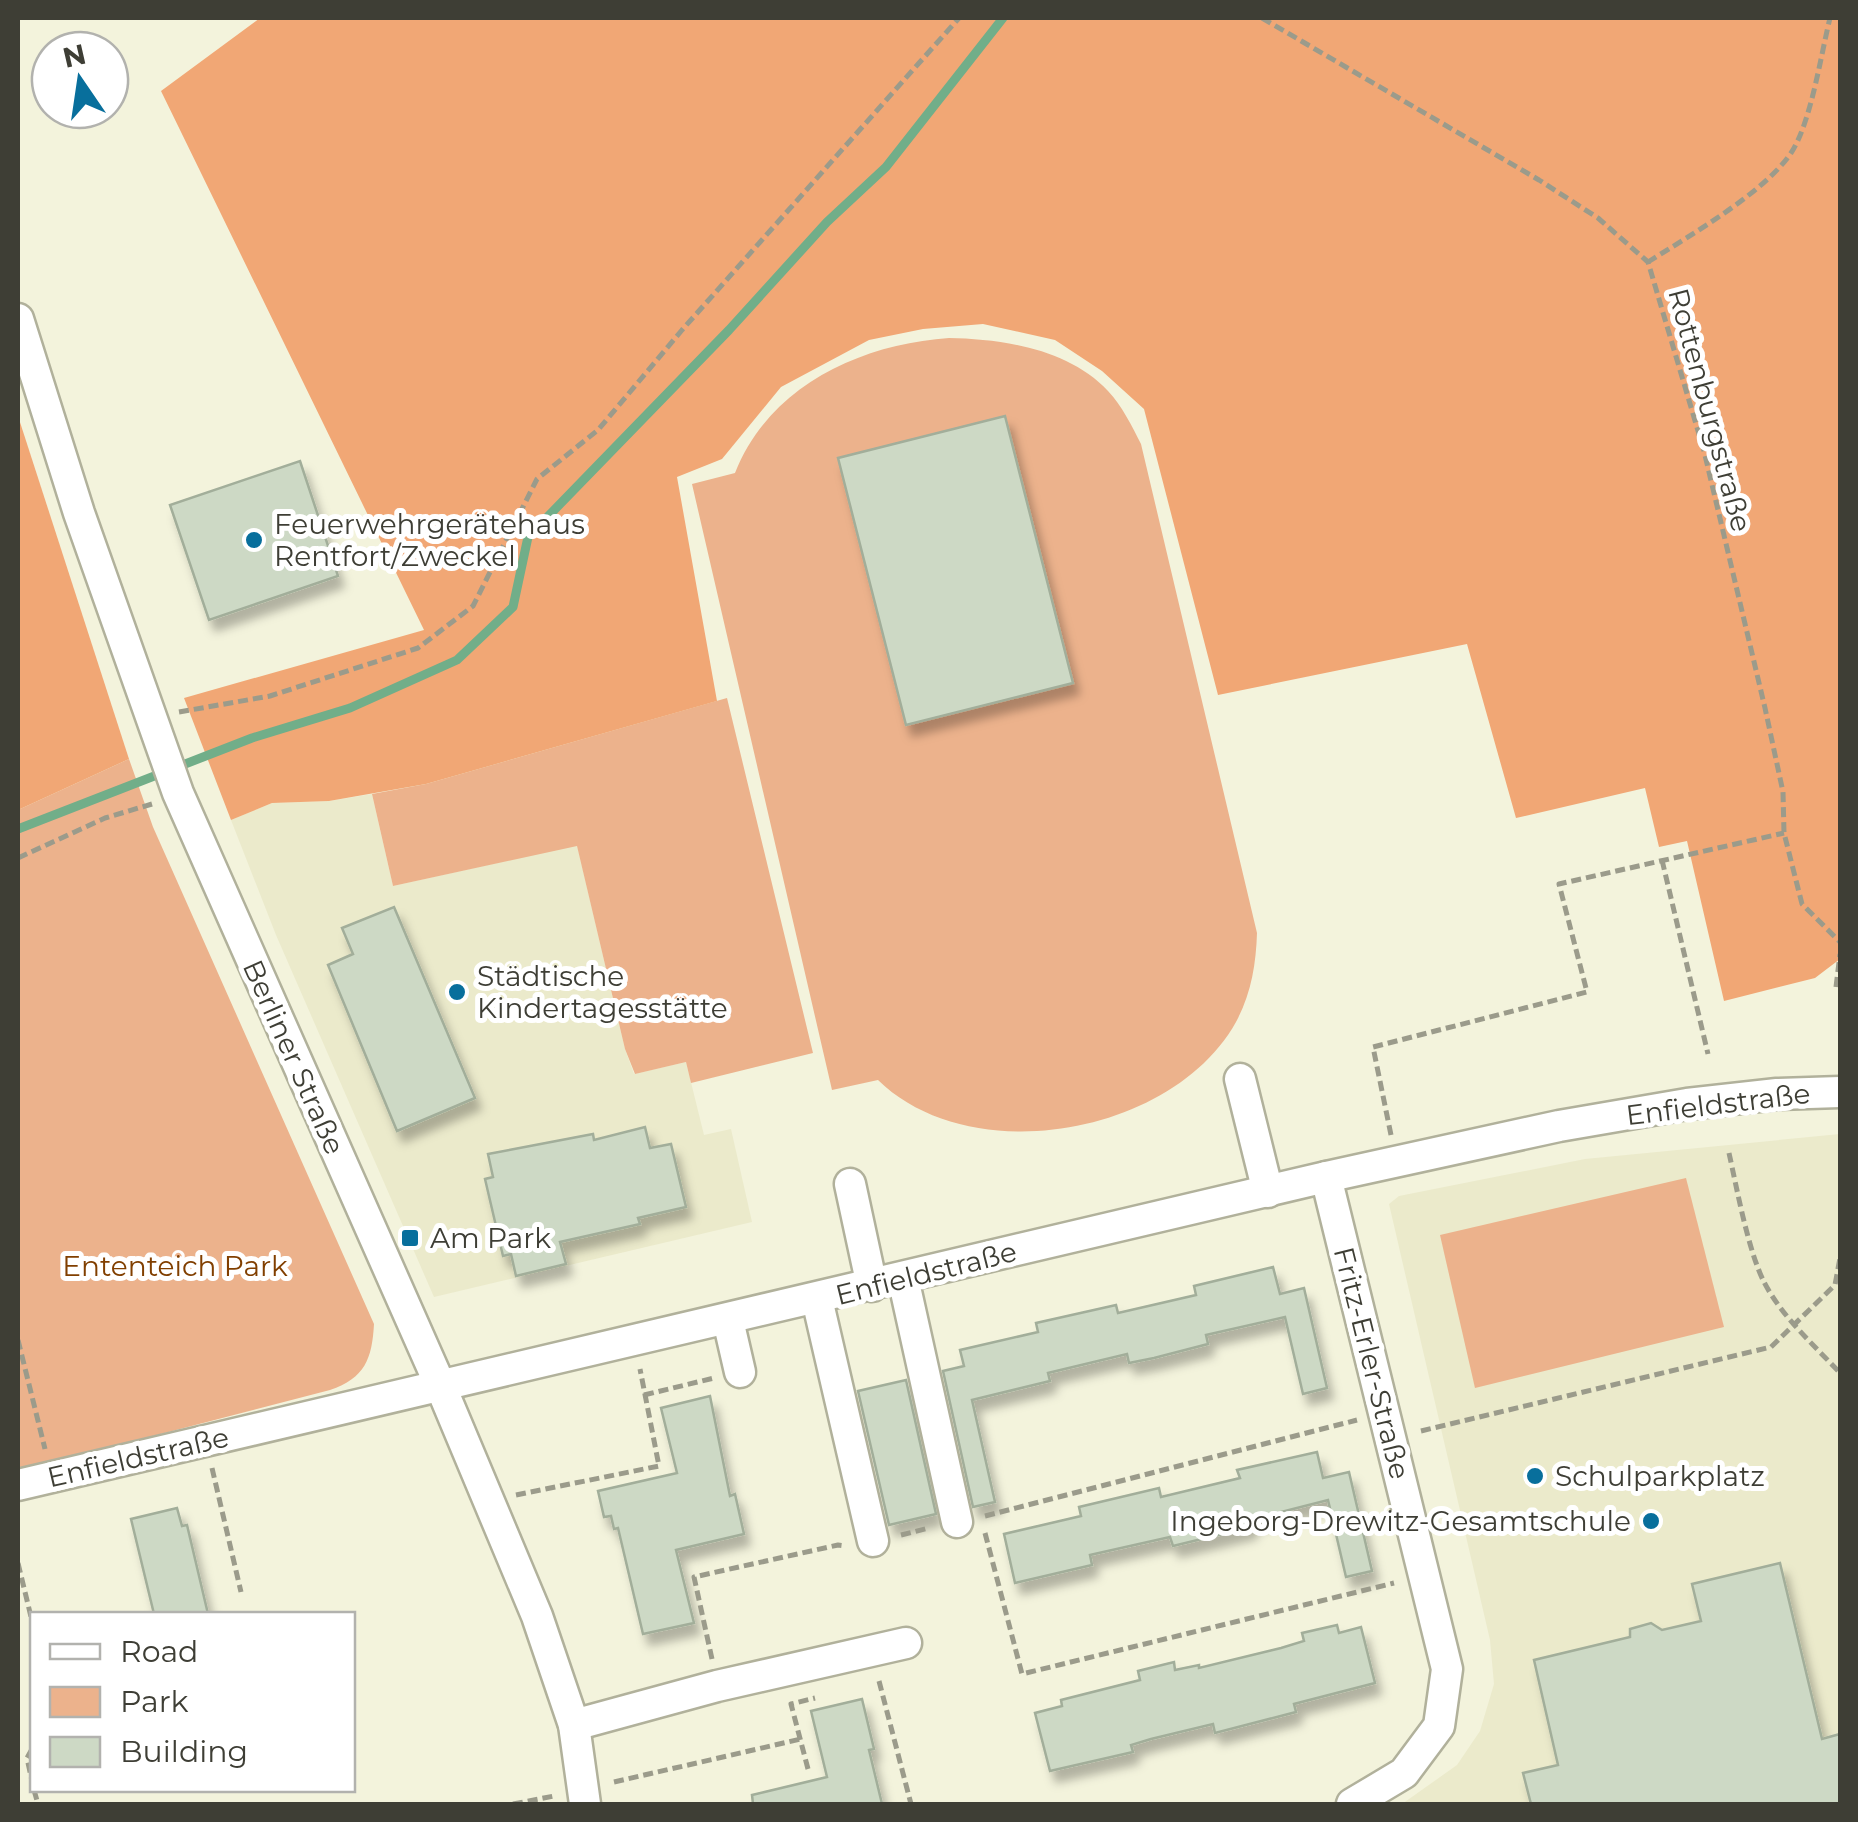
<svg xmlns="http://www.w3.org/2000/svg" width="1858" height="1822" viewBox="0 0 1858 1822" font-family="Montserrat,sans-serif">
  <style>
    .built { fill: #ebeacb }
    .green { fill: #ecb28c }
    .forest { fill: #f1a775 }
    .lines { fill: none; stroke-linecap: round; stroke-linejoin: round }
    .stream { stroke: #71ae89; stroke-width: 9 }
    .building { fill: #cdd9c5; stroke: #a2ae9a; stroke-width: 2.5; filter: url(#shadow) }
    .minor-casing { stroke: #b1b19b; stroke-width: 35 }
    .path { stroke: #9b9b8b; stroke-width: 5; stroke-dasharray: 10 5; stroke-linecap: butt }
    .minor { stroke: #fff; stroke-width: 30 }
    .poi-dot { fill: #086f9c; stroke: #fff; stroke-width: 4 }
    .labels { text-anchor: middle; stroke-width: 10; stroke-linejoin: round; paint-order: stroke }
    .street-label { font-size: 28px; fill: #3e3e35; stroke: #fff }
    .poi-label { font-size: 28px; fill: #3e3e35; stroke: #fff; text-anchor: start }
    .park-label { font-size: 28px; fill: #813f00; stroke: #fff }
  </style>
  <defs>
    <filter id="shadow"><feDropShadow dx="6" dy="11" stdDeviation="5" flood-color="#0004"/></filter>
  </defs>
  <rect width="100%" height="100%" fill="#f3f3dc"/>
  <g class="built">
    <path d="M372,794L393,886L577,845L625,1049L634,1074L686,1062L704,1135L731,1129L752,1222L434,1297L276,935L231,820L272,803L329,801Z"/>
    <path d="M1840,1134V1804H1402L1457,1765L1480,1731L1494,1684L1490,1640L1389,1204L1399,1196L1585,1159Z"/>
  </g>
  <g class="green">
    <path d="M949,338C1003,339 1069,349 1108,391C1122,406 1132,426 1141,444L1257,933C1256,965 1251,994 1236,1022C1173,1135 971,1171 878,1080L832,1090L692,484L735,473C769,386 861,344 949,338Z"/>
    <path d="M727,698L813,1053L691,1083L686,1062L635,1074L625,1049L577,846L393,886L372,794L426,784Z"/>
    <path d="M129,759L153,827L374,1324C372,1359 365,1378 330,1390L18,1471V810Z"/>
    <path d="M1686,1178L1724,1327L1475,1388L1440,1235Z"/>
  </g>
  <g class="forest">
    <path d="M260,18H1840V959L1815,978L1724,1001L1687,841L1659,847L1645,788L1516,818L1467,644L1218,695L1144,409L1102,371L1055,340L983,324L923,329L869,340L781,387L722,459L677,477L717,701L426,784L329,801L272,803L231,820L184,698L424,630L161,91Z"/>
    <path d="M18,416L129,759L18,810Z"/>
  </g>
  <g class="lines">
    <path class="stream" d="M18,829L252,738L350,708L457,660L513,607L528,537L729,330L827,222L886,167L1003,18"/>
  </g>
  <g class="building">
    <path d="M1005,416L1073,683L906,725L838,458Z"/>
    <path d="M300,461L338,576L209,620L170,505Z"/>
    <path d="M394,907L475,1098L397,1131L328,965L353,954L342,928Z"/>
    <path d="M645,1127L650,1148L671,1144L686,1207L638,1218L640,1224L560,1242L566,1264L516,1276L511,1254L503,1256L485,1179L493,1177L488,1154L593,1134L594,1140Z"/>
    <path d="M1273,1267L1280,1294L1304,1288L1327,1388L1303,1394L1285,1317L1206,1335L1208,1344L1154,1358L1129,1363L1127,1354L1048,1373L1050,1381L972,1400L995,1502L973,1507L943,1371L964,1366L960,1350L1038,1332L1036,1323L1116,1305L1118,1313L1196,1295L1194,1286Z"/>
    <path d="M906,1380L936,1514L889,1525L858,1391Z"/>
    <path d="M710,1396L730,1496L735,1494L744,1534L676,1550L694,1623L643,1634L618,1528L614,1529L611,1516L604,1517L598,1491L677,1473L661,1408Z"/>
    <path d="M1317,1452L1323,1478L1349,1472L1372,1571L1346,1577L1328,1500L1250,1520L1251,1527L1173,1546L1170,1537L1090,1555L1092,1565L1015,1583L1004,1534L1081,1516L1079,1507L1159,1488L1161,1497L1240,1478L1237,1470Z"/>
    <path d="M177,1508L182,1526L187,1525L208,1614H154L131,1519Z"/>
    <path d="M1780,1563L1822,1739L1840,1734V1804H1531L1523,1773L1558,1765L1534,1660L1630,1637V1629L1651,1623L1662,1630L1701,1621L1692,1584Z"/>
    <path d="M1337,1625L1339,1633L1361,1627L1375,1683L1294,1704L1296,1712L1215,1733L1213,1724L1151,1739L1131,1745L1133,1752L1050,1771L1035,1713L1062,1706L1061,1700L1140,1680L1138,1671L1174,1662L1175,1670L1199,1665V1668L1281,1648L1304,1641L1302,1633Z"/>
    <path d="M862,1699L874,1749L869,1750L882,1804H753L752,1795L827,1777L811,1711Z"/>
  </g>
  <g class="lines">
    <defs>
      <g id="minor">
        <path d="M18,319L79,513L178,793L441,1387L537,1616L574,1725L585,1804"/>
        <path d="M1240,1079L1268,1192"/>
        <path d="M1326,1177L1447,1669L1439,1726L1404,1773L1352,1804"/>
        <path d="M850,1184L872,1286"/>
        <path d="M903,1278L957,1522"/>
        <path d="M817,1299L873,1541"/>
        <path d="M728,1320L740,1372"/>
        <path d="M18,1485L1326,1177L1559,1126L1687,1104L1777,1094L1840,1092"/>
        <path d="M574,1725L717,1686L906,1643"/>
      </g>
    </defs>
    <use href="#minor" class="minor-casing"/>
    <g class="path">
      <path d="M1262,18L1539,180L1598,218L1648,262L1704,451L1765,708L1783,792L1784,833L1802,904L1840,942"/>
      <path d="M1648,262C1689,236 1764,193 1791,153C1811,123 1821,54 1830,18"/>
      <path d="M179,712L270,696L418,648L473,606L537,479L598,430L682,330L959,18"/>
      <path d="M18,858L105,818L152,804"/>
      <path d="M1662,860L1708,1054"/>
      <path d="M1836,987L1840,954"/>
      <path d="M1391,1135L1373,1047L1587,992L1559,884L1784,833"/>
      <path d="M1729,1153C1737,1189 1748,1250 1764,1282C1782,1317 1814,1345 1840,1373"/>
      <path d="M18,1340L45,1449"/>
      <path d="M644,1395L714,1378"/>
      <path d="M1421,1431L1771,1347L1835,1285L1840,1258"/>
      <path d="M212,1468L241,1592"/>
      <path d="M516,1495L659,1466L640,1369"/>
      <path d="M985,1516L1357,1420"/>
      <path d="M985,1533L1022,1674L1394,1583"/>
      <path d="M901,1535L929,1528"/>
      <path d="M18,1563L32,1621"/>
      <path d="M712,1659L694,1577L838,1545L846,1546"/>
      <path d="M879,1681L911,1804"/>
      <path d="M32,1749L27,1758L32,1781"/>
      <path d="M808,1769L791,1704L815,1698"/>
      <path d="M614,1782L801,1739"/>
      <path d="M34,1790L38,1804"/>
      <path d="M513,1804L554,1796"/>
    </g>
    <use href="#minor" class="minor"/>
  </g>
  <g class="poi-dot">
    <circle cx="254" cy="540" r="10"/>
    <circle cx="457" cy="992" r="10"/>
    <rect x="400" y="1228" width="20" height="20" rx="5"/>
    <circle cx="1535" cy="1476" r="10"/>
    <circle cx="1651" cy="1521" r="10"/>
  </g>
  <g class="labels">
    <g class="street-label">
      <text transform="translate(1710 410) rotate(75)" y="10">Rottenburgstraße</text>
      <text transform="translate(294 1057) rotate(66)" y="10">Berliner Straße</text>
      <text transform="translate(1718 1104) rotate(-7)" y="10">Enfieldstraße</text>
      <text transform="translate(926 1273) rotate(-14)" y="10">Enfieldstraße</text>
      <text transform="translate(1372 1363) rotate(76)" y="10">Fritz-Erler-Straße</text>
      <text transform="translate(138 1457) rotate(-13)" y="10">Enfieldstraße</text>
    </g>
    <g class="poi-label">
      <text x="274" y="534">Feuerwehrgerätehaus<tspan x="274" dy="32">Rentfort/Zweckel</tspan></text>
      <text x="477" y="986">Städtische<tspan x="477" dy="32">Kindertagesstätte</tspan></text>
      <text x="430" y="1248">Am Park</text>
      <text x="1555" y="1486">Schulparkplatz</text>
      <text x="1631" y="1531" text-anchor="end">Ingeborg-Drewitz-Gesamtschule</text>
    </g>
    <g class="park-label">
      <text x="175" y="1276">Ententeich Park</text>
    </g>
  </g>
  <rect width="1858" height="1822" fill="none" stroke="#3e3e35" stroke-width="40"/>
  <rect x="30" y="1612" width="325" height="180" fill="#ffffff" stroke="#b2b2ae" stroke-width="2.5"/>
  <rect x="50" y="1644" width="50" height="15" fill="#ffffff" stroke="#b2b2ae" stroke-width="2.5"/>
  <text x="120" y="1662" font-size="30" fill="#3e3e35">Road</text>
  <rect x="50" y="1687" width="50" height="30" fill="#ecb28c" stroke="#b2b2ae" stroke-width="2.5"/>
  <text x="120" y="1712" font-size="30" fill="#3e3e35">Park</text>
  <rect x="50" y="1737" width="50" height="30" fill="#cdd9c5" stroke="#b2b2ae" stroke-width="2.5"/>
  <text x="120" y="1762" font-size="30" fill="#3e3e35">Building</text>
  <g transform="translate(80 80) rotate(347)"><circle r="48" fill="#ffffff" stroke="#b2b2ae" stroke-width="2.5"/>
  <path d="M0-8L18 38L0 25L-18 38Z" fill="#086f9c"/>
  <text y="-15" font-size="28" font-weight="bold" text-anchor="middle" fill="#3e3e35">N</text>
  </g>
</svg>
